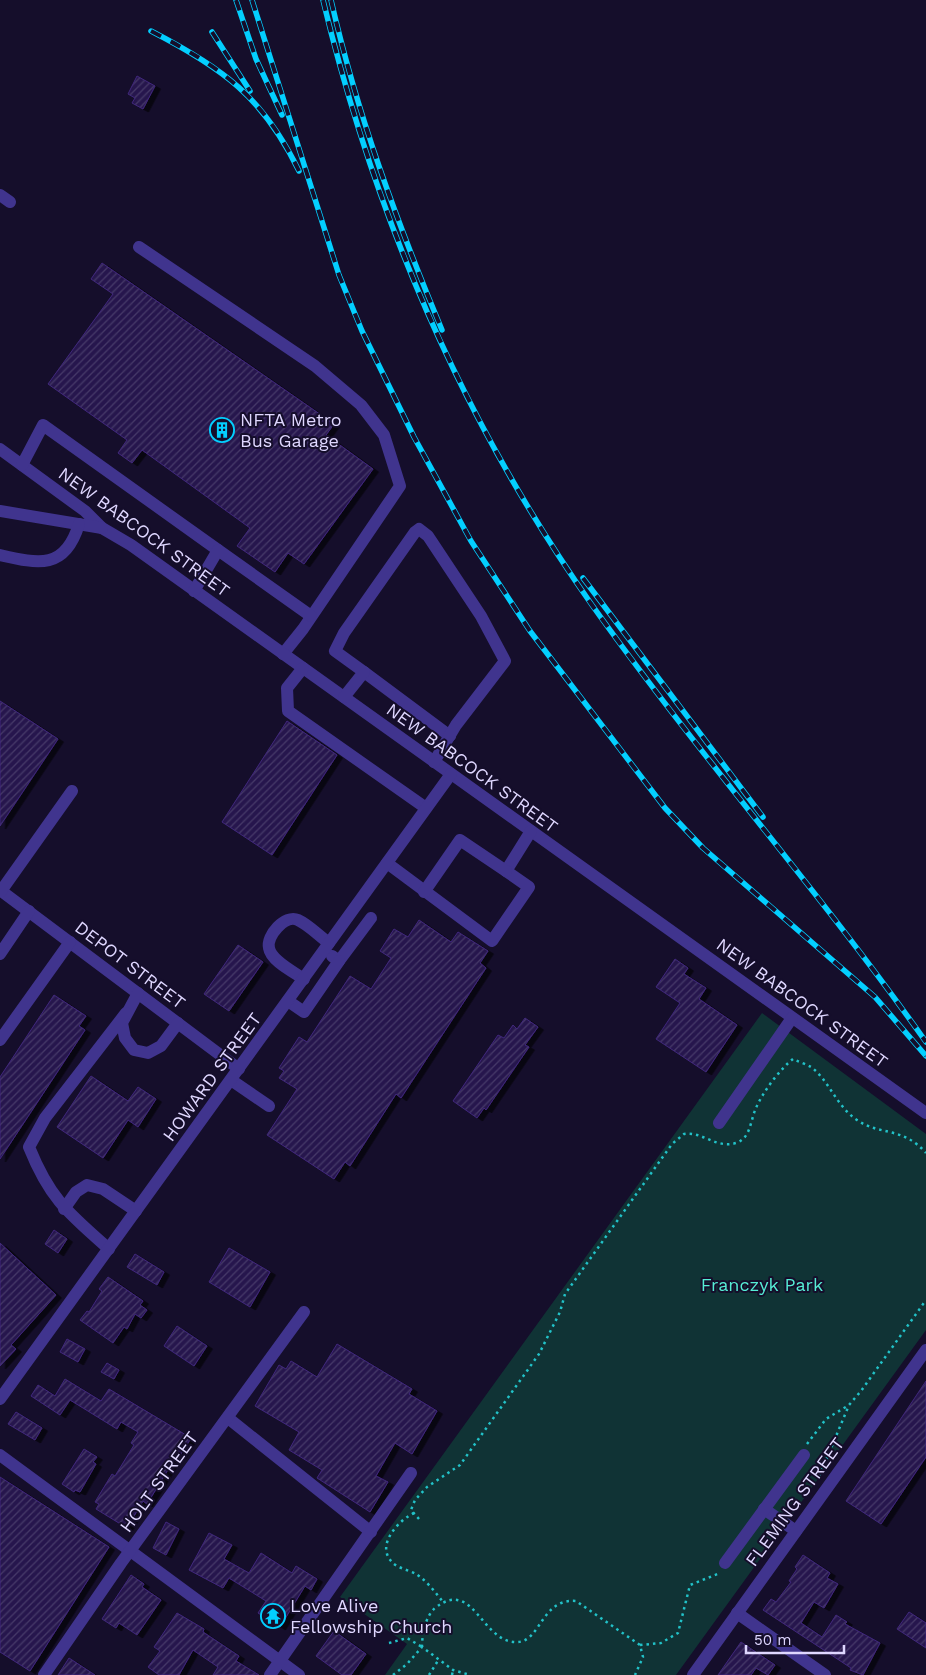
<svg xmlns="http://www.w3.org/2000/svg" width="926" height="1675" viewBox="0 0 926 1675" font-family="'Work Sans',sans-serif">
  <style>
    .park { fill: #103335 }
    .building { fill: url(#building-hatch); stroke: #40277c; filter: url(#shadow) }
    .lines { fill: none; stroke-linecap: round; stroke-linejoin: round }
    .path { stroke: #22c2c8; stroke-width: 2.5; stroke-dasharray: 2.5 4; stroke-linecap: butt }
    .minor { stroke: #40348e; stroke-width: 12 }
    .rail-casing { stroke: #03cfff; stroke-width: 5.5 }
    .rail { stroke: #150e2b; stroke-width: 4; stroke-dasharray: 11; stroke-linecap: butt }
    .labels { text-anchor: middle; stroke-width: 4; stroke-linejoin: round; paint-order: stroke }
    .poi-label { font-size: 18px; fill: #dfd7ff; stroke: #150e2b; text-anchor: start }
    .street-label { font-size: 18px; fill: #dfd7ff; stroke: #150e2b }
    .park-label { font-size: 18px; fill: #56edd5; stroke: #150e2b }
  </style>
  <defs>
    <pattern id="building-hatch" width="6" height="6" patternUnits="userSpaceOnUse" patternTransform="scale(1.25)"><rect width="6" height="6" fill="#27184e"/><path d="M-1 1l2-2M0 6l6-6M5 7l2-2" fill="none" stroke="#463969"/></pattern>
    <filter id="shadow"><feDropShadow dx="5.5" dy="3" stdDeviation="0" flood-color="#0009"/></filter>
  </defs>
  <rect width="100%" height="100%" fill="#150e2b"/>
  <path class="park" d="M762,1013L926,1134V1330L676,1675H385L407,1644L340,1597Z"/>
  <g class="building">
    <path d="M137,76L155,86L143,109L132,103L135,98L128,94Z"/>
    <path d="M102,263L334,424L326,435L373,469L304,564L288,553L275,572L237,546L250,528L142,450L132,463L118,453L127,440L48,384L113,294L91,279Z"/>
    <path d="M0,701L58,739L0,826Z"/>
    <path d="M287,721L337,755L272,855L222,822Z"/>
    <path d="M419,920L451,942L458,932L488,951L480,963L486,968L401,1098L396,1094L350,1166L345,1162L334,1179L267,1135L297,1089L279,1078L284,1071L279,1068L299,1037L307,1042L350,976L371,989L391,958L380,951L394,929L408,937Z"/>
    <path d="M238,945L263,962L229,1011L204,994Z"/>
    <path d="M675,959L688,968L684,974L706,988L699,999L737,1025L706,1072L656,1039L680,1003L656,987Z"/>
    <path d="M54,995L86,1016L79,1026L85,1030L0,1159V1077Z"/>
    <path d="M525,1018L538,1027L525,1045L529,1047L486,1110L484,1108L477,1118L453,1101L498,1035L504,1038L513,1025L517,1029Z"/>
    <path d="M91,1076L128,1101L138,1087L156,1099L138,1127L128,1120L103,1158L57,1127Z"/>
    <path d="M54,1230L67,1239L58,1253L45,1244Z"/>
    <path d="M0,1243L56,1295L11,1345L16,1349L0,1366Z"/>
    <path d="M229,1248L270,1272L250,1307L209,1282Z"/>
    <path d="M135,1254L164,1272L157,1285L127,1267Z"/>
    <path d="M108,1277L143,1301L140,1305L147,1310L141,1318L135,1314L127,1329L124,1327L113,1343L80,1320L87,1311L89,1312L102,1291L99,1289Z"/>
    <path d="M177,1326L207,1346L194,1366L164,1346Z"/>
    <path d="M67,1339L85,1349L78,1362L60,1352Z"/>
    <path d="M337,1344L412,1389L409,1394L437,1411L412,1454L395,1443L376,1476L388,1482L370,1512L317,1478L322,1470L289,1450L299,1432L255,1406L279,1365L286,1369L291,1361L317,1377Z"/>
    <path d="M107,1363L119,1370L114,1379L101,1372Z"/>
    <path d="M65,1379L101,1401L109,1389L191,1438L180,1456L177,1455L147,1504L143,1501L127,1528L96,1509L99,1504L95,1502L112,1474L115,1476L134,1445L131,1443L138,1432L121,1422L117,1429L70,1400L60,1415L31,1396L38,1385L55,1396Z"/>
    <path d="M926,1381V1457L881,1524L846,1501Z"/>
    <path d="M16,1412L42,1428L35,1440L8,1424Z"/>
    <path d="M84,1449L97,1457L93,1462L96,1464L80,1492L75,1490L74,1492L62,1484Z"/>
    <path d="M0,1477L109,1547L30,1671L0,1652Z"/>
    <path d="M166,1522L179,1529L166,1555L153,1548Z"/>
    <path d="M209,1533L232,1545L224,1559L249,1573L261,1553L292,1573L296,1566L317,1579L311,1590L305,1586L280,1627L258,1613L266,1601L229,1578L223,1588L189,1570Z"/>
    <path d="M803,1555L830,1573L827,1578L838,1584L824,1608L814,1602L801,1623L822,1637L836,1615L847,1622L845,1624L880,1643L863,1675L850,1670L851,1668L763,1610L771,1599L776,1602L791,1582L789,1581L797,1569L795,1567Z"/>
    <path d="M131,1575L144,1584L142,1587L161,1600L137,1635L119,1623L116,1628L102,1619Z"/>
    <path d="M909,1612L926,1623V1648L897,1629Z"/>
    <path d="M177,1613L204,1629L203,1632L239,1656L236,1661L259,1675H213L218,1667L193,1650L179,1675H159L148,1667L160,1651L154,1647Z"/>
    <path d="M334,1631L366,1654L351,1675H342L316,1656Z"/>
    <path d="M741,1642L775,1665L768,1675L756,1668L751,1675H718Z"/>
    <path d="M69,1658L95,1675H58Z"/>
  </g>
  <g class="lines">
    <g class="path">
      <path d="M807,1444L826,1419L849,1405L861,1391L926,1300"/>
      <path d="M819,1477L849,1405"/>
      <path d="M414,1513C399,1520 375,1545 392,1562C397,1568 409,1570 416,1574C427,1581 435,1592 443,1602"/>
      <path d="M419,1519L411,1510L415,1500L427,1487L460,1465L539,1354L560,1312L565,1294L672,1144L684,1134C702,1131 716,1149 736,1143C751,1138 750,1121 756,1108C763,1092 779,1070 793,1059C799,1062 806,1064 811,1067C829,1080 836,1106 857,1120C880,1136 902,1126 926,1153"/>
      <path d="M389,1643L407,1638L422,1647"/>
      <path d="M640,1645L661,1643L678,1633L690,1585L720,1573"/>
      <path d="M422,1647C422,1635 425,1617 435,1608C474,1577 481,1643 517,1642C541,1642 541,1598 576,1601L640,1645L643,1657L635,1675"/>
      <path d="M393,1675L407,1664L422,1647L453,1670L470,1675"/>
      <path d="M429,1675L439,1659"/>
      <path d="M452,1675L453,1670"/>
    </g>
    <g class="minor">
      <path d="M0,195L10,202"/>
      <path d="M139,247L315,366L361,405L384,435L400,486L303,629L283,654"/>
      <path d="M0,449L85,511L102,528L131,545L926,1113"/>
      <path d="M22,465L43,425L218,550"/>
      <path d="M0,511L102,528"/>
      <path d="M0,555C39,564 65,570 79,524"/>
      <path d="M194,591L218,550L311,616"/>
      <path d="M303,668L287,688L288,711L426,808"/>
      <path d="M364,672L450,736"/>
      <path d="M344,697L364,672L335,651L344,633L415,532L419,529L428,536L481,616L505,661L456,725L434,762"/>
      <path d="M387,863L492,941L529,887L506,871L531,831"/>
      <path d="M0,890L239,1069"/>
      <path d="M1,891L72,791"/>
      <path d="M424,892L460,840L506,871"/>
      <path d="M0,954L29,911"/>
      <path d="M332,956L339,961L371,918"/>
      <path d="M304,979C294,972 271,961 269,948C266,936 285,914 298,920C309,925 319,936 329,943"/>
      <path d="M138,993L122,1023L125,1038L134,1050L148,1053L161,1046L178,1023"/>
      <path d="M288,1001L304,1012L339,961"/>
      <path d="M0,1040L70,942"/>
      <path d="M231,1080L269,1106"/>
      <path d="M719,1123L792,1018"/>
      <path d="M64,1209L76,1192L87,1185L103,1189L136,1211"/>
      <path d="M109,1249C68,1213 50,1199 29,1147L45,1118L126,1013"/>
      <path d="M0,1399L451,774"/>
      <path d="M228,1418L371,1532"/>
      <path d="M0,1455L299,1675"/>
      <path d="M764,1509L796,1531"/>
      <path d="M725,1563L804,1455"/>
      <path d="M737,1613L825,1675"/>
      <path d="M44,1675L121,1563L304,1312"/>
      <path d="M270,1675L411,1473"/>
      <path d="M693,1675L926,1350"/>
    </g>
    <defs>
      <g id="rail">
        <path d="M236,0L256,59L282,115"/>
        <path d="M252,0L339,275L362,331L414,437L471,541L530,631L665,808L703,848L875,997L926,1056"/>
        <path d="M323,0C375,216 463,422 592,605C698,754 820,892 926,1042"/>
        <path d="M331,0C357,114 397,222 442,330"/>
        <path d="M151,31C223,68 263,97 299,171"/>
        <path d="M212,32L250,91"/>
        <path d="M583,578L763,817"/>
      </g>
    </defs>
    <use href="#rail" class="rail-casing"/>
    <use href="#rail" class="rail"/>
  </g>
  <defs>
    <symbol id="building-ring" viewBox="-11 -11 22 22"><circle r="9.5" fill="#150e2b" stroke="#03cfff" stroke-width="1.5"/><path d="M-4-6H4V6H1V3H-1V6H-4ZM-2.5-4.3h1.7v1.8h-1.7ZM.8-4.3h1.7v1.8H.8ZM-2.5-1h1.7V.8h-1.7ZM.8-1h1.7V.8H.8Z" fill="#03cfff"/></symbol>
    <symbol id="temple-ring" viewBox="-11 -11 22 22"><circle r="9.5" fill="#150e2b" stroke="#03cfff" stroke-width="1.5"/><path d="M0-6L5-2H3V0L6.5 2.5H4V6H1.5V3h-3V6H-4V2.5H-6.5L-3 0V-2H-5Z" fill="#03cfff"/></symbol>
  </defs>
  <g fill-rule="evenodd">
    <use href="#building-ring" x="208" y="416" width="28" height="28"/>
    <use href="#temple-ring" x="259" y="1602" width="28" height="28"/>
  </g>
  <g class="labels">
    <g class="poi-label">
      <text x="240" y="426">NFTA Metro<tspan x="240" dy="21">Bus Garage</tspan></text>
      <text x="290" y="1612">Love Alive<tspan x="290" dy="21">Fellowship Church</tspan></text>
    </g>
    <g class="street-label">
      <text transform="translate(144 532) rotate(36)" y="6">NEW BABCOCK STREET</text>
      <text transform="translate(472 768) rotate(36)" y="6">NEW BABCOCK STREET</text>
      <text transform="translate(130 965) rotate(37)" y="6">DEPOT STREET</text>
      <text transform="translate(802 1003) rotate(36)" y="6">NEW BABCOCK STREET</text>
      <text transform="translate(212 1077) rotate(-54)" y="6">HOWARD STREET</text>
      <text transform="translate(159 1482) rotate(-54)" y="6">HOLT STREET</text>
      <text transform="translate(795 1502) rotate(-54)" y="6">FLEMING STREET</text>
    </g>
    <g class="park-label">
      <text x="762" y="1291">Franczyk Park</text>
    </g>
  </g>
  <path d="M746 1645v8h98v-8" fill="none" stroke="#dfd7ff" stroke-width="2.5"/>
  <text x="754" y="1645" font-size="15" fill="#dfd7ff" stroke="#150e2b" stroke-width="4" paint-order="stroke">50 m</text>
</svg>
